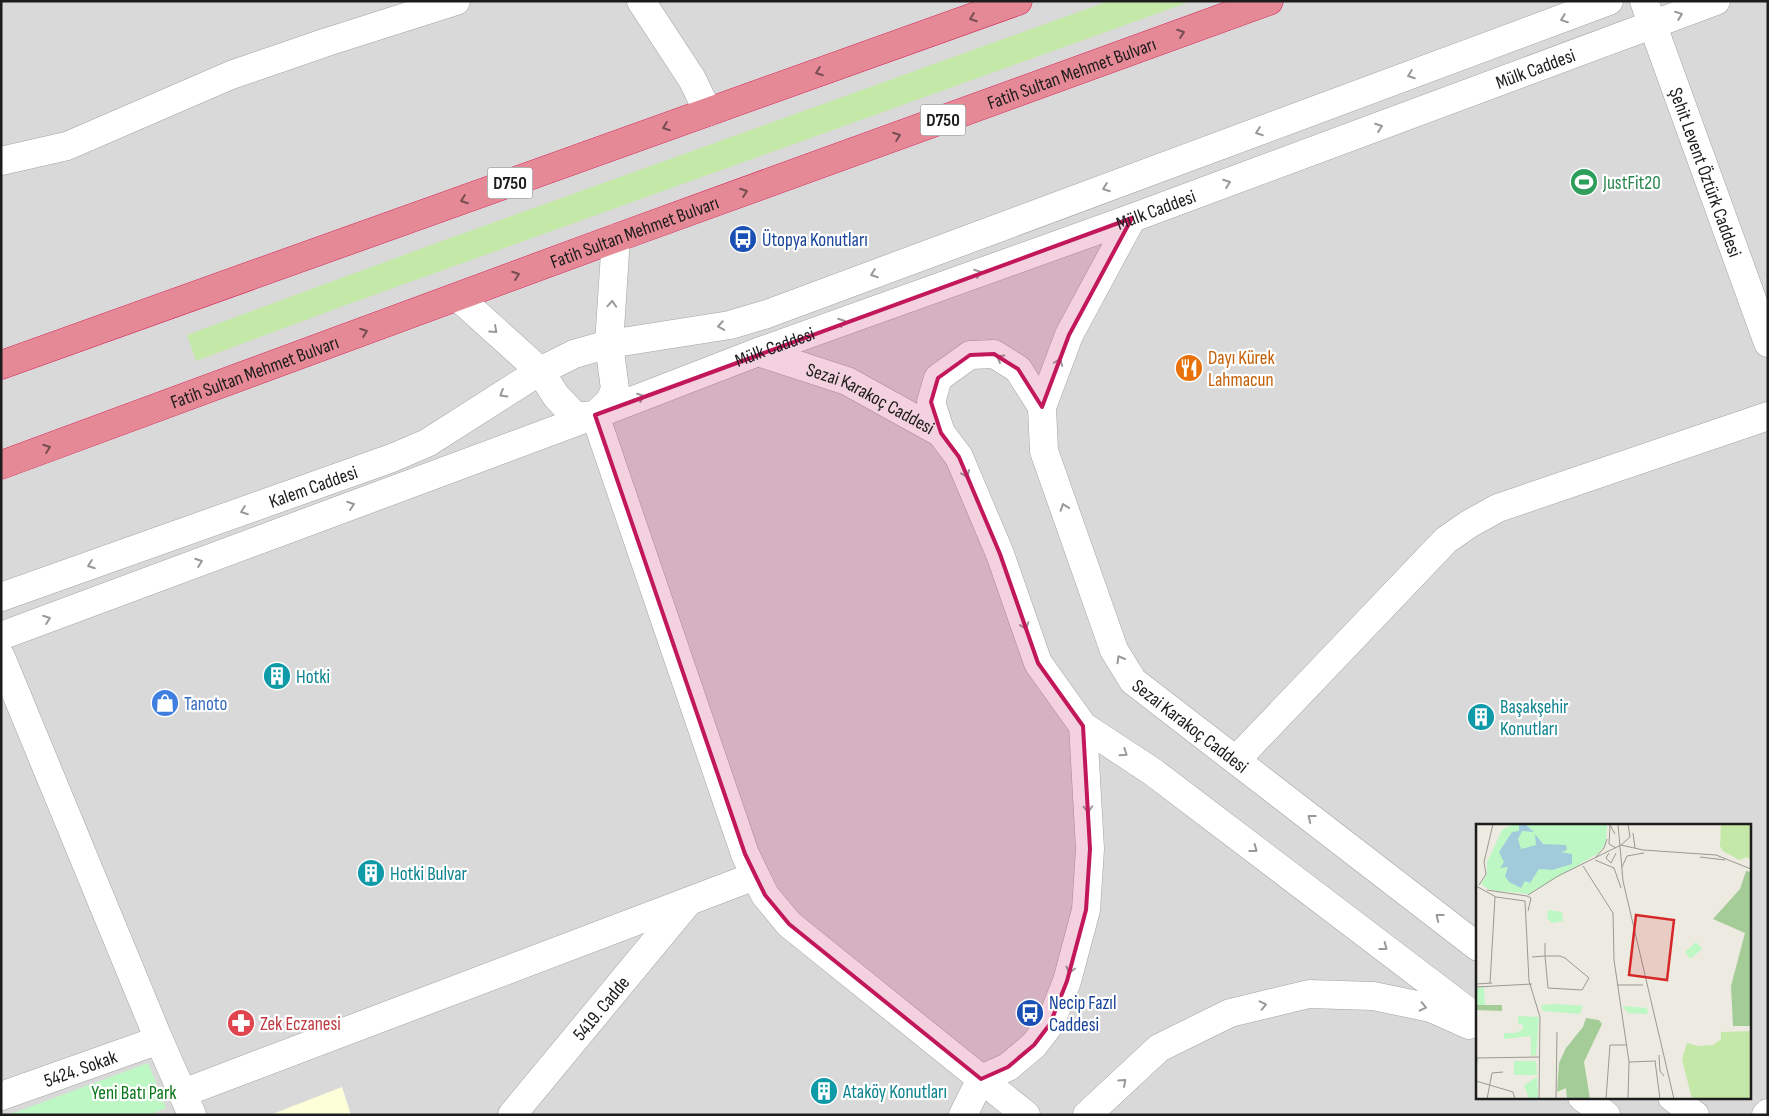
<svg xmlns="http://www.w3.org/2000/svg" width="1769" height="1116" viewBox="0 0 1769 1116" font-family="'Sofia Sans Condensed',sans-serif">
  <style>
    .residential { fill: #dad9d9; fill-rule: evenodd }
    .education { fill: #fdffd9 }
    .grass { fill: #c4e8a7 }
    .park { fill: #bdf8c4 }
    .lines { fill: none; stroke-linecap: round; stroke-linejoin: round }
    .street-casing { stroke: #a3a3a3; stroke-width: 29 }
    .highway-casing { stroke: #d42559; stroke-width: 29 }
    .street { stroke: #fff; stroke-width: 28 }
    .highway { stroke: #e58996; stroke-width: 28 }
    .oneway { stroke: #999 }
    .oneway2 { stroke: #764d53 }
    .marked { fill: #c2185b; fill-opacity: 0.2; stroke: #c2185b; stroke-width: 4; stroke-linejoin: round }
    .labels { text-anchor: middle; stroke-width: 4.5; stroke-linejoin: round; paint-order: stroke }
    .shield { fill: #fff; stroke: #606060; stroke-width: 1 }
    .shield-label { font-size: 18px; font-weight: bold; fill: #1c1c1c }
    .street-label { font-size: 19px; fill: #1c1c1c; stroke: #fff }
    .leisure-label { font-size: 19px; fill: #27864d; stroke: #fff; text-anchor: start }
    .transit-label { font-size: 19px; fill: #164399; stroke: #fff; text-anchor: start }
    .food-label { font-size: 19px; fill: #c56008; stroke: #fff; text-anchor: start }
    .culture-label { font-size: 19px; fill: #0d838f; stroke: #fff; text-anchor: start }
    .shop-label { font-size: 19px; fill: #366cbe; stroke: #fff; text-anchor: start }
    .health-label { font-size: 19px; fill: #be3a42; stroke: #fff; text-anchor: start }
    .park-label { font-size: 19px; fill: #0c771a; stroke: #fff }
    .inset-road { fill: none; stroke: #999892; stroke-width: 1 }
    .view { fill: #d62828; fill-opacity: 0.15; stroke: #d62828; stroke-width: 2.5 }
    .inset-edge { fill: none; stroke: #1c1c1c; stroke-width: 2.5 }
  </style>
  <rect width="100%" height="100%" fill="#edeae1"/>
  <path class="residential" d="M1,1H1768V1115H1ZM1478,825H1750V1097H1478Z"/>
  <path class="education" d="M342,1087L351,1115H270Z"/>
  <path class="grass" d="M1109,1H1192L346,305L196,361L187,335L431,245Z"/>
  <path class="park" d="M148,1063L166,1108L149,1115H8Z"/>
  <g class="lines">
    <defs>
      <g id="street">
        <path d="M641,1L692,79L708,112"/>
        <path id="s1" d="M1644,1L1768,343"/>
        <path d="M1,161L67,146L231,75L327,42L456,1"/>
        <path id="s2" d="M1132,218L1069,335L1042,407L1044,451L1114,650L1133,681L1478,947"/>
        <path d="M458,297L540,371L556,396L576,417L595,415L610,401L615,389L609,344L616,238"/>
        <path id="s3" d="M758,352L847,381L941,433"/>
        <path d="M1042,407L1018,369L994,354L970,355L938,378L931,402L941,433L959,457L1000,554L1038,663L1083,726L1153,772L1478,1019"/>
        <path d="M595,415L745,854L765,895L789,924L1026,1115"/>
        <path id="s4" d="M1,597L392,458L427,443L540,371L574,354L609,344L730,325L767,314L1609,1"/>
        <path id="s5" d="M1,636L595,415L758,352L1132,218L1716,1"/>
        <path d="M1,657L159,1040L192,1115"/>
        <path d="M1236,760L1446,540L1469,524L1498,508L1768,416"/>
        <path d="M183,1093L755,876"/>
        <path id="s6" d="M1,1096L159,1040"/>
        <path d="M1582,1097L1606,1115"/>
        <path d="M1672,1097L1695,1115"/>
        <path id="s7" d="M512,1115L688,902"/>
        <path d="M963,1115L981,1079L1008,1067L1034,1045L1050,1024L1067,981L1086,910L1090,849L1083,726"/>
        <path d="M1087,1115L1159,1048L1230,1013L1309,994L1373,996L1431,1008L1469,1025"/>
        <path d="M1766,1115L1768,1113"/>
      </g>
      <g id="highway">
        <path d="M1,365L1018,1"/>
        <path id="s8" d="M1,465L616,238L1269,1"/>
      </g>
    </defs>
    <use href="#street" class="street-casing"/>
    <use href="#highway" class="highway-casing"/>
    <use href="#street" class="street"/>
    <use href="#highway" class="highway"/>
  </g>
  <defs><path id="oneway-chevron" d="M-2-3.5L2.5 0L-2 3.5" fill="none" stroke-width="1.6" stroke-linecap="round" stroke-linejoin="round" transform="scale(1.25)"/></defs>
  <g class="oneway">
    <use href="#oneway-chevron" transform="translate(1679 15) rotate(-21)"/>
    <use href="#oneway-chevron" transform="translate(1564 19) rotate(159)"/>
    <use href="#oneway-chevron" transform="translate(1411 75) rotate(160)"/>
    <use href="#oneway-chevron" transform="translate(1379 127) rotate(-20)"/>
    <use href="#oneway-chevron" transform="translate(1259 132) rotate(160)"/>
    <use href="#oneway-chevron" transform="translate(1227 183) rotate(-20)"/>
    <use href="#oneway-chevron" transform="translate(1106 188) rotate(160)"/>
    <use href="#oneway-chevron" transform="translate(978 273) rotate(-20)"/>
    <use href="#oneway-chevron" transform="translate(874 274) rotate(160)"/>
    <use href="#oneway-chevron" transform="translate(612 304) rotate(-86)"/>
    <use href="#oneway-chevron" transform="translate(842 322) rotate(-20)"/>
    <use href="#oneway-chevron" transform="translate(721 326) rotate(171)"/>
    <use href="#oneway-chevron" transform="translate(494 330) rotate(42)"/>
    <use href="#oneway-chevron" transform="translate(1000 358) rotate(-150)"/>
    <use href="#oneway-chevron" transform="translate(1059 362) rotate(-69)"/>
    <use href="#oneway-chevron" transform="translate(503 394) rotate(149)"/>
    <use href="#oneway-chevron" transform="translate(641 397) rotate(-21)"/>
    <use href="#oneway-chevron" transform="translate(966 474) rotate(67)"/>
    <use href="#oneway-chevron" transform="translate(351 505) rotate(-20)"/>
    <use href="#oneway-chevron" transform="translate(1064 507) rotate(-109)"/>
    <use href="#oneway-chevron" transform="translate(244 511) rotate(160)"/>
    <use href="#oneway-chevron" transform="translate(199 562) rotate(-20)"/>
    <use href="#oneway-chevron" transform="translate(91 565) rotate(160)"/>
    <use href="#oneway-chevron" transform="translate(47 619) rotate(-20)"/>
    <use href="#oneway-chevron" transform="translate(1025 626) rotate(71)"/>
    <use href="#oneway-chevron" transform="translate(1120 659) rotate(-120)"/>
    <use href="#oneway-chevron" transform="translate(1124 753) rotate(34)"/>
    <use href="#oneway-chevron" transform="translate(1088 809) rotate(87)"/>
    <use href="#oneway-chevron" transform="translate(1311 818) rotate(-142)"/>
    <use href="#oneway-chevron" transform="translate(1254 849) rotate(37)"/>
    <use href="#oneway-chevron" transform="translate(1439 917) rotate(-142)"/>
    <use href="#oneway-chevron" transform="translate(1384 947) rotate(37)"/>
    <use href="#oneway-chevron" transform="translate(1070 970) rotate(105)"/>
    <use href="#oneway-chevron" transform="translate(1263 1005) rotate(-13)"/>
    <use href="#oneway-chevron" transform="translate(1423 1007) rotate(13)"/>
    <use href="#oneway-chevron" transform="translate(1123 1082) rotate(-42)"/>
  </g>
  <g class="oneway2">
    <use href="#oneway-chevron" transform="translate(973 18) rotate(160)"/>
    <use href="#oneway-chevron" transform="translate(1181 33) rotate(-20)"/>
    <use href="#oneway-chevron" transform="translate(819 72) rotate(160)"/>
    <use href="#oneway-chevron" transform="translate(666 127) rotate(160)"/>
    <use href="#oneway-chevron" transform="translate(897 136) rotate(-20)"/>
    <use href="#oneway-chevron" transform="translate(744 192) rotate(-20)"/>
    <use href="#oneway-chevron" transform="translate(464 200) rotate(160)"/>
    <use href="#oneway-chevron" transform="translate(516 275) rotate(-20)"/>
    <use href="#oneway-chevron" transform="translate(364 332) rotate(-20)"/>
    <use href="#oneway-chevron" transform="translate(47 448) rotate(-20)"/>
  </g>
  <path class="marked" d="M1132,218L1069,335L1042,407L1018,369L994,354L970,355L938,378L931,402L941,433L959,457L1000,554L1038,663L1083,726L1090,849L1086,910L1067,981L1050,1024L1034,1045L1008,1067L981,1079L789,924L765,895L745,854L595,415Z"/>
  <defs>
    <symbol id="stadium-disc" viewBox="-11 -11 22 22"><circle r="9.5" fill="#2e9e5b" stroke="#fff"/><path d="M0-5a6.5 5 0 1 0 0 10a6.5 5 0 1 0 0-10ZM-3.5-1.8h7v3.6h-7Z" fill="#fff"/></symbol>
    <symbol id="bus-disc" viewBox="-11 -11 22 22"><circle r="9.5" fill="#1a4fb4" stroke="#fff"/><path d="M-5-6H5V4H4V6H2V4H-2V6H-4V4H-5ZM-3.5-4V0h7V-4ZM-3.5 1.2v1.5H-2V1.2ZM2 1.2v1.5H3.5V1.2Z" fill="#fff"/></symbol>
    <symbol id="restaurant-disc" viewBox="-11 -11 22 22"><circle r="9.5" fill="#e8710a" stroke="#fff"/><path d="M-5-6h1v4h1v-4h1v4h1v-4h1v5L-1.5 .5V6h-2V.5L-5-1ZM5-6V6H3V1.5H1.5Q1.5-4 5-6Z" fill="#fff"/></symbol>
    <symbol id="building-disc" viewBox="-11 -11 22 22"><circle r="9.5" fill="#0f9aa8" stroke="#fff"/><path d="M-4-6H4V6H1V3H-1V6H-4ZM-2.5-4.3h1.7v1.8h-1.7ZM.8-4.3h1.7v1.8H.8ZM-2.5-1h1.7V.8h-1.7ZM.8-1h1.7V.8H.8Z" fill="#fff"/></symbol>
    <symbol id="shop-disc" viewBox="-11 -11 22 22"><circle r="9.5" fill="#3f7fe0" stroke="#fff"/><path d="M-5-2.5h2.3a2.7 3.5 0 0 1 5.4 0H5L5.5 6h-11ZM-1.5-2.5h3a1.5 2.3 0 0 0-3 0Z" fill="#fff"/></symbol>
    <symbol id="pharmacy-disc" viewBox="-11 -11 22 22"><circle r="9.5" fill="#e0444e" stroke="#fff"/><path d="M-2-6h4v4h4v4h-4v4h-4v-4h-4v-4h4Z" fill="#fff"/></symbol>
  </defs>
  <g fill-rule="evenodd">
    <use href="#stadium-disc" x="1568" y="166" width="32" height="32"/>
    <use href="#bus-disc" x="727" y="223" width="32" height="32"/>
    <use href="#restaurant-disc" x="1173" y="352" width="32" height="32"/>
    <use href="#building-disc" x="261" y="660" width="32" height="32"/>
    <use href="#shop-disc" x="149" y="687" width="32" height="32"/>
    <use href="#building-disc" x="1465" y="701" width="32" height="32"/>
    <use href="#building-disc" x="355" y="857" width="32" height="32"/>
    <use href="#bus-disc" x="1014" y="997" width="32" height="32"/>
    <use href="#pharmacy-disc" x="225" y="1007" width="32" height="32"/>
    <use href="#building-disc" x="808" y="1075" width="32" height="32"/>
  </g>
  <g class="labels">
    <g class="shield">
      <rect x="920.5" y="104.5" width="45" height="31" rx="4"/>
      <rect x="487.5" y="167.5" width="45" height="31" rx="4"/>
    </g>
    <g class="shield-label">
      <text x="943" y="126">D750</text>
      <text x="510" y="189">D750</text>
    </g>
    <g class="street-label">
      <text dy="7" stroke="none"><textPath href="#s5" startOffset="1636">Mülk Caddesi</textPath></text>
      <text dy="7" stroke="none"><textPath href="#s8" startOffset="1140">Fatih Sultan Mehmet Bulvarı</textPath></text>
      <text dy="7" stroke="none"><textPath href="#s1" startOffset="182">Şehit Levent Öztürk Caddesi</textPath></text>
      <text dy="7" stroke="none"><textPath href="#s5" startOffset="1231">Mülk Caddesi</textPath></text>
      <text dy="7" stroke="none"><textPath href="#s8" startOffset="675">Fatih Sultan Mehmet Bulvarı</textPath></text>
      <text dy="7" stroke="none"><textPath href="#s5" startOffset="826">Mülk Caddesi</textPath></text>
      <text dy="7" stroke="none"><textPath href="#s8" startOffset="270">Fatih Sultan Mehmet Bulvarı</textPath></text>
      <text dy="7" stroke="none"><textPath href="#s3" startOffset="122">Sezai Karakoç Caddesi</textPath></text>
      <text dy="7" stroke="none"><textPath href="#s4" startOffset="331">Kalem Caddesi</textPath></text>
      <text dy="7" stroke="none"><textPath href="#s2" startOffset="574">Sezai Karakoç Caddesi</textPath></text>
      <text dy="7" stroke="none"><textPath href="#s7" startOffset="139">5419. Cadde</textPath></text>
      <text dy="7" stroke="none"><textPath href="#s6" startOffset="84">5424. Sokak</textPath></text>
    </g>
    <g class="leisure-label">
      <text x="1603" y="189">JustFit20</text>
    </g>
    <g class="transit-label">
      <text x="762" y="246">Ütopya Konutları</text>
      <text x="1049" y="1009">Necip Fazıl<tspan x="1049" dy="22">Caddesi</tspan></text>
    </g>
    <g class="food-label">
      <text x="1208" y="364">Dayı Kürek<tspan x="1208" dy="22">Lahmacun</tspan></text>
    </g>
    <g class="culture-label">
      <text x="296" y="683">Hotki</text>
      <text x="1500" y="713">Başakşehir<tspan x="1500" dy="22">Konutları</tspan></text>
      <text x="390" y="880">Hotki Bulvar</text>
      <text x="843" y="1098">Ataköy Konutları</text>
    </g>
    <g class="shop-label">
      <text x="184" y="710">Tanoto</text>
    </g>
    <g class="health-label">
      <text x="260" y="1030">Zek Eczanesi</text>
    </g>
    <g class="park-label">
      <text x="134" y="1099">Yeni Batı Park</text>
    </g>
  </g>
  <g transform="translate(1476 824)">
    <rect width="275" height="275" fill="#edeae1"/>
    <path d="M245,0H275V36L271,33L263,36L247,27L244,22ZM275,207V275H216L206,235L211,219L222,222L237,221L245,215V208Z" fill="#c4e8a7"/>
    <path d="M270,47L275,48V202H257L255,162L269,109L237,95L264,65ZM0,181H26V187L0,186ZM110,194L123,196L126,200L108,238L114,275H91L90,264L81,268L83,239L90,224L107,203Z" fill="#a4cc96"/>
    <path d="M37,0H131L130,18L123,29L52,70L14,66L5,60L11,50V38L26,6ZM72,86L86,88L87,97L76,99L71,94ZM220,118L226,125L214,135L209,128ZM8,163L9,181H0V164ZM65,181L80,180L107,182L104,190L67,187ZM146,182L171,184L172,190L152,189ZM42,192L63,193L60,231L55,232V212L28,215V209H40L47,205L46,200H42ZM38,237H60L61,251H38ZM61,253L62,275H53L48,261Z" fill="#bdf8c4"/>
    <path d="M43,0H49L58,8L46,7L42,15L45,25L60,21L59,10L67,20L90,21L91,26L85,28L96,30V40L76,46L63,45L54,59L49,57L45,64L33,58L29,52L32,43L24,44L28,38L23,28L36,8L43,7Z" fill="#a1cbdb"/>
    <path class="inset-road" d="M142,0L147,57L198,275M157,9L159,24M139,10L134,1L133,20L140,24M145,21L154,13L152,0M133,29L130,34L135,39L140,29M224,33L249,36M119,34L128,24L131,15M119,36L138,44L145,64M107,42L137,89L138,136L153,238L152,275M146,43L151,32L168,29M3,61L10,50L8,38L17,0M0,62L20,73L49,77L53,157L64,193L63,275M11,66L51,72M52,71L82,52L145,21L167,26L240,31L275,45M51,72L55,74L52,87M56,133L69,132H84L89,134L113,154L106,166L72,164L69,132V119M14,159L19,73M0,160L16,159M141,161H167M0,163L56,160M183,231L184,247L188,252M0,234L64,233M179,237L184,275M153,238L180,237M0,252L1,234M0,257L37,268L39,275M11,275L16,249L27,248M80,275L81,208M130,275L134,221H150"/>
    <path class="view" d="M160,91L198,96L191,156L153,151Z"/>
    <rect width="275" height="275" class="inset-edge"/>
  </g>
  <rect width="1769" height="1116" fill="none" stroke="#1c1c1c" stroke-width="5"/>
</svg>
